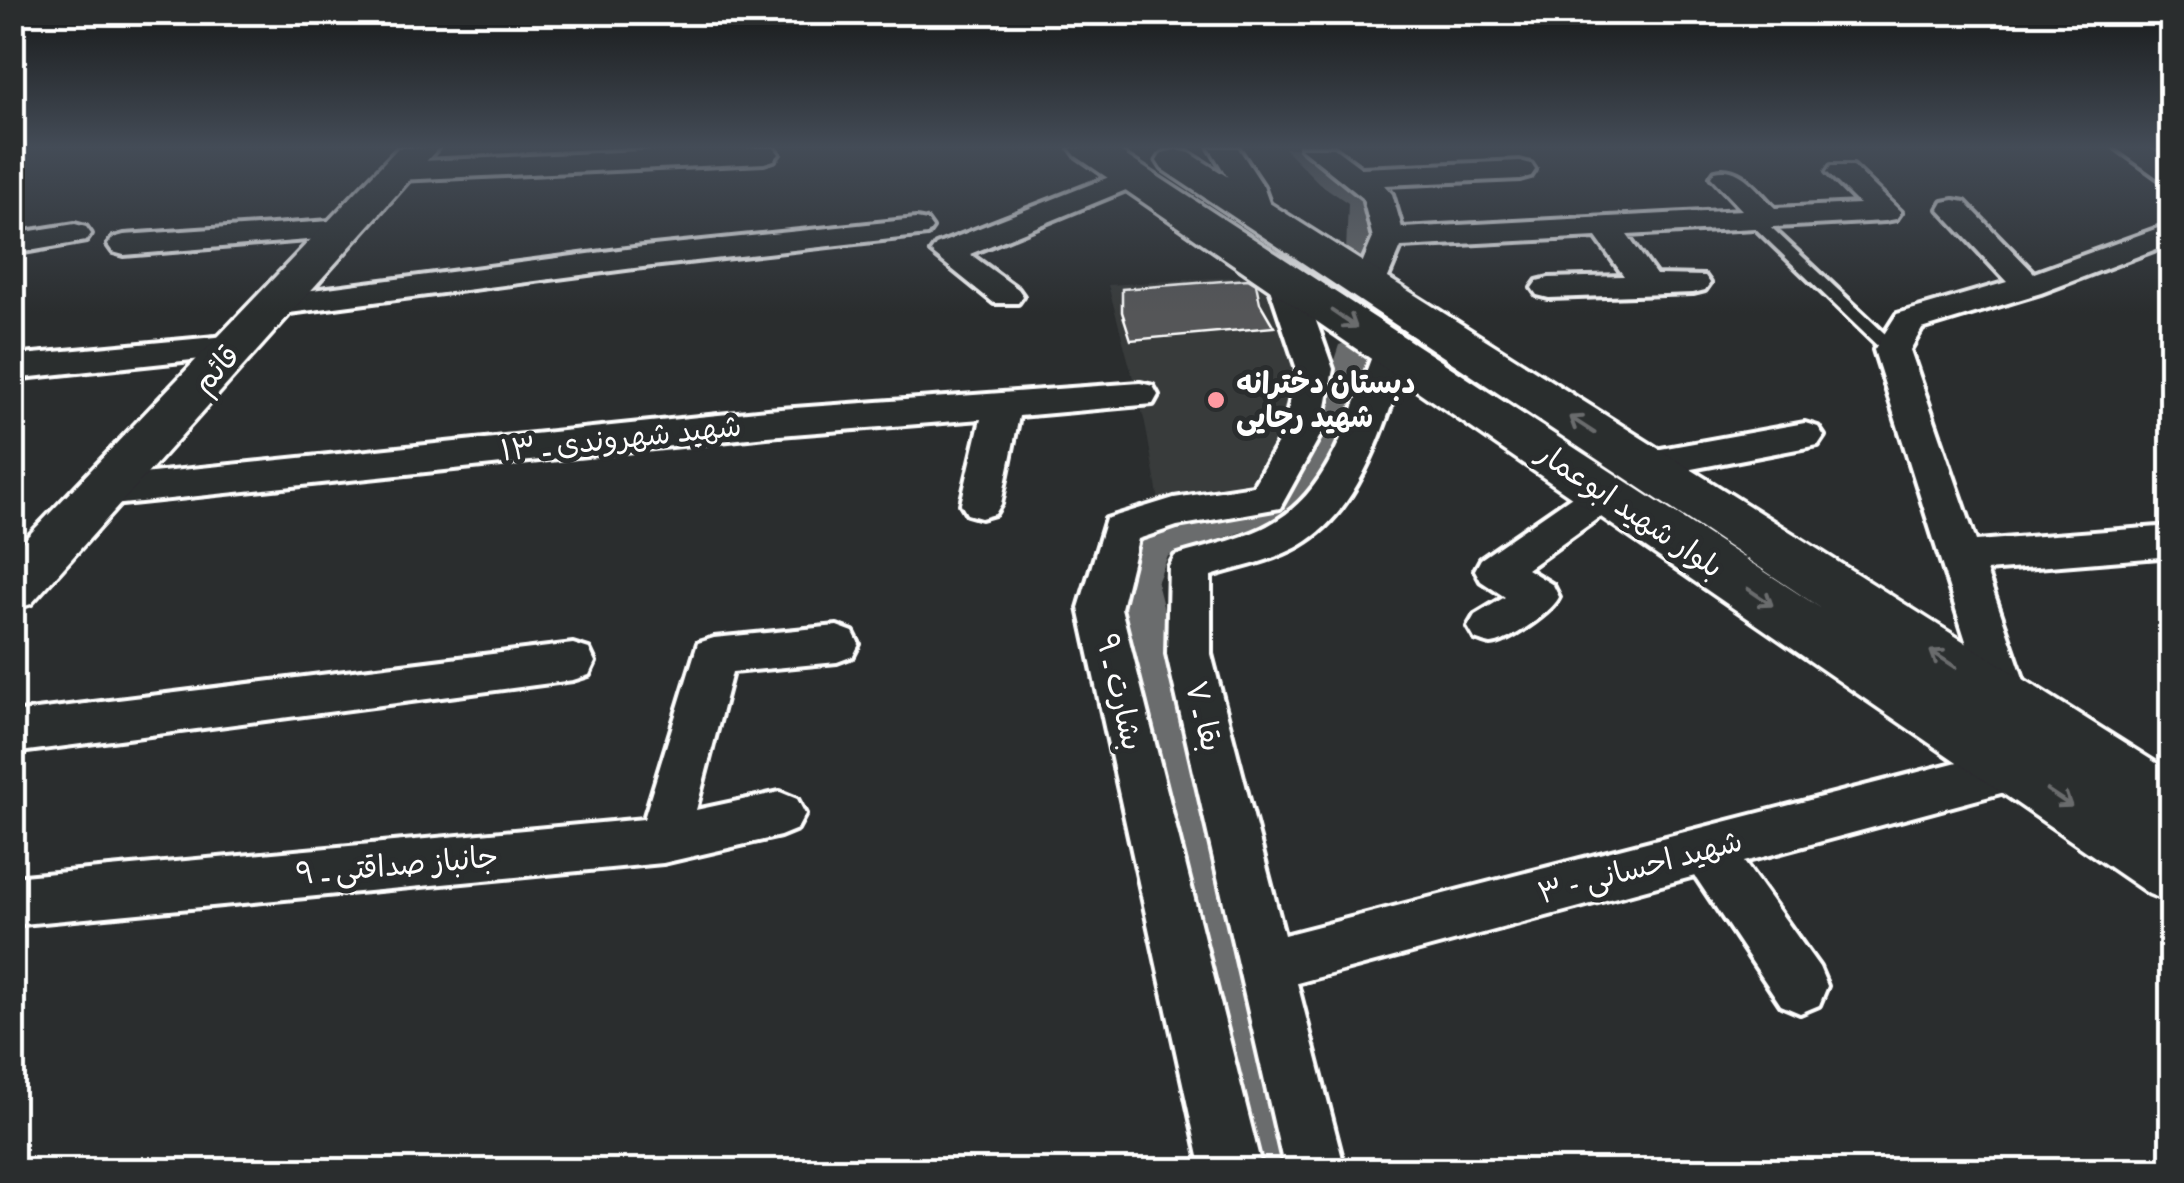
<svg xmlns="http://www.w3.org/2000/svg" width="2184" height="1183" viewBox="0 0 2184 1183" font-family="Dekko,'Playpen Sans Arabic',sans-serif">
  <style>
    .built { fill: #373a3b }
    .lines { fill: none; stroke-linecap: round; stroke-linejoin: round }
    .canal { fill: #6a6c6d; fill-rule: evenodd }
    .building { fill: #555758; stroke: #fff; stroke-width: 2.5 }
    .lane-casing { stroke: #fff; stroke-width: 8 }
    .street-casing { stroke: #fff; stroke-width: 8 }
    .secondary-casing { stroke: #fff; stroke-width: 7 }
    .lane { fill: #2a2d2e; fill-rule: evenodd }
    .street { fill: #2a2d2e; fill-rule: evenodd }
    .secondary { fill: #2a2d2e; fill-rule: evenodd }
    .oneway { stroke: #6a6c6d }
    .poi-dot { fill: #ff9aa2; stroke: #2a2d2e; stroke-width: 4 }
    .labels { text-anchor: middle; stroke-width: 10; stroke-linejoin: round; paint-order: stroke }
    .street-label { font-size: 30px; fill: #fff; stroke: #2a2d2e }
    .poi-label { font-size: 30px; font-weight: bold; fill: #fff; stroke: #2a2d2e; text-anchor: start }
  </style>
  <rect width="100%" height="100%" fill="#2a2d2e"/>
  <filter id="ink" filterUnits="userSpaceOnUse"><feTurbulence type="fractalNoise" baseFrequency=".01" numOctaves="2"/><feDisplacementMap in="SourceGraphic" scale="20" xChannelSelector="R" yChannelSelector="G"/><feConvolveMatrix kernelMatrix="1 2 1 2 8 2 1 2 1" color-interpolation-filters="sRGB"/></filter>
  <g filter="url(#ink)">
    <path class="built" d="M1260,275L1302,378L1261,489L1160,507L1145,423L1108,285Z"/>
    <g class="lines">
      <g class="canal">
        <path d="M1284,148H1314L1373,194L1377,200L1376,252L1372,258H1350L1346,252L1348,203L1319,183Z"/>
        <path d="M1351,341L1363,345L1368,352L1361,387L1321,504L1297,523L1241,532L1168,556L1157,583L1311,1170H1255L1117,583L1139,536L1239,504L1275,500L1292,488L1339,345Z"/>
      </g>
    </g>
    <path class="building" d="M1248,279L1256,284L1260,303L1274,327L1131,340L1122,312V289Z"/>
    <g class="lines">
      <defs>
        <path id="lane" d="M1753,214L1758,215L1898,346V354H1886L1748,221V215Z"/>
        <g id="street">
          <path d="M706,148H774L779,154L774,160L764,163L398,180L387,177L383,171L387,165L398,162Z"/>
          <path d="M1210,148H1238L1263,186L1273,214L1268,221H1246L1233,186Z"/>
          <path d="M1301,148H1334L1361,168L1520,161L1531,164L1535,170L1531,176L1520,179L1384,185L1392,194L1402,228L1742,210L1711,177L1715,171C1741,164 1758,192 1775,208L1859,204L1827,172L1831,166H1853L1901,212L1896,219L1885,221L1627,235L1656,275L1705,276L1710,283L1705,290L1693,293L1549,298L1537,295L1532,288L1537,281L1549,278L1624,276L1596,237L1401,247L1381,294H1357L1352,287L1373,238L1363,198Z"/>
          <path d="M2116,148H2151L2172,161V183L2161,180Z"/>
          <path d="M1132,168L1143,171L1147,177L1143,183L970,254L1018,289L1023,296L1018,303H994L931,252L936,245Z"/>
          <path d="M1954,200L1965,202L2034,273L2172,223V243L2041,293L1922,329L1910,350L1976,541L2172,526V556L1986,571L2031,701L2024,714L2008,720L1992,714L1985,701L1874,350L1897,314L2007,282L1939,209L1943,202Z"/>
          <path d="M916,219L927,221L932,228L927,235L634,268L274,315L262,312L257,305L262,298L274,295L634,248Z"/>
          <path d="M345,220L356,222L361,229L356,236L124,255L113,252L108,245L113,238L124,235Z"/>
          <path d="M75,224L86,227L91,234L86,241L12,254V234Z"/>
          <path d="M1284,269L1296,272L1301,279L1333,369L1321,434L1280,508L1177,526L1138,539L1121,608L1262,1170H1202L1079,608L1106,519L1174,498L1253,486L1283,434L1297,369L1267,279L1272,272Z"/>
          <path d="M237,335L249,338L255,346L249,354L12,379V356Z"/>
          <path d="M1392,340L1404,343L1410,351C1387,414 1366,502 1307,541C1279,560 1242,566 1211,576V654L1284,935L2016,747L2033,753L2040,768L2033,783L2016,789L1744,862L1819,967L1827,986L1819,1005L1800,1013L1781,1005L1695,876L1297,983L1345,1170H1285L1167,654L1169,567L1175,556C1209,545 1249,539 1279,519C1334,484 1352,408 1374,351L1380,343Z"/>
          <path d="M1140,383L1153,386L1158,395L1153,404L1019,416L1001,504L995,514L981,518L967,514L961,504L981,419L767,436L103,506L89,502L83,492L89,482L103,478L767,410Z"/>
          <path d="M1805,423L1818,427L1824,436L1818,445L1644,478L1630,475L1625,465L1630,455L1644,452Z"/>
          <path d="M1605,479L1619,483L1625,493L1619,503L1527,569L1553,585L1559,597C1552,612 1508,643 1491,644C1489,644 1477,640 1475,639L1468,627L1475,615L1505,597L1481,581L1475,570L1481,559L1591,483Z"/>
          <path d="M837,626L853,632L859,644L853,656L837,662L732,672L696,810L780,792L797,799L805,814L797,829L780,836L663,863L12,925V877L644,819L698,643L714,638Z"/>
          <path d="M573,644L589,649L595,662L589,675L573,680L12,753V713Z"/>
        </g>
        <g id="secondary">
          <path d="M398,148H438L31,604L12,610V553Z"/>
          <path d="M1070,148H1114L1822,609L1162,169L1157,161L1162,153L1176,150L1190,153L2172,773V835L2167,833L2172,836V903L2149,894L1076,156Z"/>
        </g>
      </defs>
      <use href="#lane" class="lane-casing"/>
      <use href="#street" class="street-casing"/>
      <use href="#secondary" class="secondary-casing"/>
      <use href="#lane" class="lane"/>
      <use href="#street" class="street"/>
      <use href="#secondary" class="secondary"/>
    </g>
    <defs><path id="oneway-shaft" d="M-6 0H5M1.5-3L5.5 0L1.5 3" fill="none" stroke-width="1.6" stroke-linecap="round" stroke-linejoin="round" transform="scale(2.5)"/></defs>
    <g class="oneway">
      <use href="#oneway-shaft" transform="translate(1344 319) rotate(34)"/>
      <use href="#oneway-shaft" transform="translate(1582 425) rotate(-147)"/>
      <use href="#oneway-shaft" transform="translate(1760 597) rotate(34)"/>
      <use href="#oneway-shaft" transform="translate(1943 659) rotate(-147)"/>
      <use href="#oneway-shaft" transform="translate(2059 798) rotate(34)"/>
    </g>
  </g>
  <linearGradient id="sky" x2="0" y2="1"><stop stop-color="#171919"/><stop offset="0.47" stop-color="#444c57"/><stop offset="1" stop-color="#444c57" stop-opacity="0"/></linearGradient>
  <rect width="2184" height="313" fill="url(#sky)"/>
  <circle class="poi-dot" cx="1216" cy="400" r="10"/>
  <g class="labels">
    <g class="street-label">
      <text transform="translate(216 369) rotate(-47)" y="10">قائم</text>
      <text transform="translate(621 438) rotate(-6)" y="10">شهید شهروندی ـ ۱۳</text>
      <text transform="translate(1630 510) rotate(34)" y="10">بلوار شهید ابوعمار</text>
      <text transform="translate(1120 692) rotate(77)" y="10">بشارت ـ ۹</text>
      <text transform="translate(1204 716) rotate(76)" y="10">بقا ـ ۷</text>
      <text transform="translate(397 865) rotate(-5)" y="10">جانباز صداقتی ـ ۹</text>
      <text transform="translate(1640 867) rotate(-15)" y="10">شهید احسانی - ۳</text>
    </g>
    <g class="poi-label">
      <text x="1236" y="393">دبستان دخترانه<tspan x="1236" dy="34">شهید رجایی</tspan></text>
    </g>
  </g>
  <rect width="2184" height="1183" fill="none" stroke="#2a2d2e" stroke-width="50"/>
  <rect x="25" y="25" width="2134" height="1133" fill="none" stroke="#fff" stroke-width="4" filter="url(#ink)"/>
</svg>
